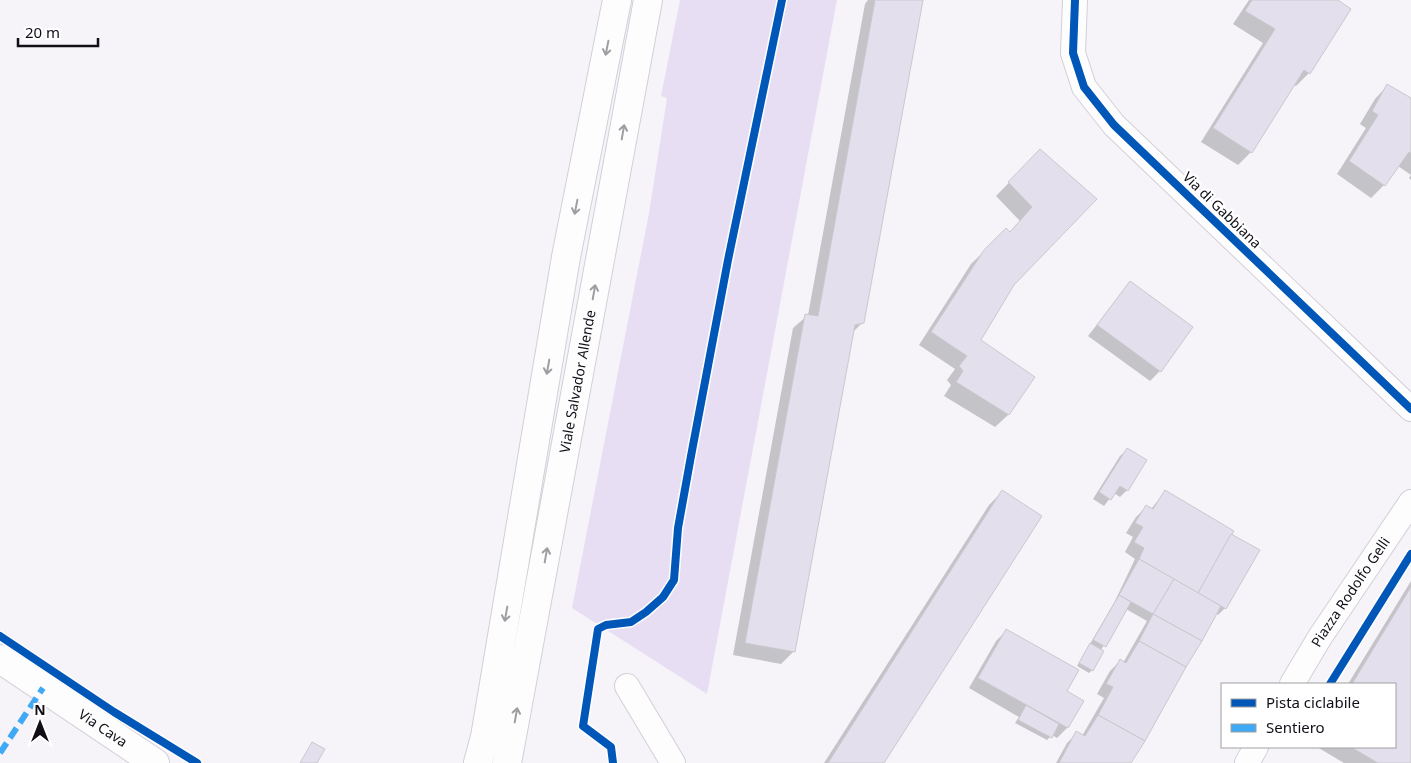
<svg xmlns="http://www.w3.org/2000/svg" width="1411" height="763" viewBox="0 0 1411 763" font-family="'Noto Sans',sans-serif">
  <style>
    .green { fill: #e7def4 }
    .shadow { fill: #0003 }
    .building { fill: #e4dfec; stroke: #cbc7cf }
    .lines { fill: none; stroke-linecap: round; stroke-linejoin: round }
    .minor-casing { stroke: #d2cfd7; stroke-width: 26 }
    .tertiary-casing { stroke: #d2cfd7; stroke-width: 30 }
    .secondary-casing { stroke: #d2cfd7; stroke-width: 30 }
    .minor { stroke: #fefdfe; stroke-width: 24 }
    .tertiary { stroke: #fefdfe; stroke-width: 28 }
    .secondary { stroke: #fefdfe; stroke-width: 28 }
    .quiet { stroke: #3fa9f5; stroke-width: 6; stroke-dasharray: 12 6; stroke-linecap: butt }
    .cycleway-casing { stroke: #fff; stroke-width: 11 }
    .cycleway { stroke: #0057b8; stroke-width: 8 }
    .oneway { stroke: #a09da2 }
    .labels { text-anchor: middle; stroke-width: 4.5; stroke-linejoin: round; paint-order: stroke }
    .street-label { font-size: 14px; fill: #120e17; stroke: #fff }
  </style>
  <rect width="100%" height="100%" fill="#f6f4f9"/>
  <path class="green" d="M680,0H837L707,694L572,608L649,213L667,98L661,96Z"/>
  <g class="shadow">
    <path d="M868,0H922L863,322L852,333L794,651L781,664L733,655L793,328L808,315L865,4Z"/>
    <path d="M1249,0H1335L1309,73L1296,86L1293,84L1251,152L1238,165L1201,142L1263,43L1233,24Z"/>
    <path d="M1387,86L1411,99V180L1409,178L1411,175L1398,166L1384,185L1371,198L1337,174L1366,128L1360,124L1375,99Z"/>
    <path d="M1040,151L1095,199L1013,285L979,341L1033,378L1008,415L995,427L944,396L951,385L947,380L955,369L919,345L971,264L1006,230L1009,233L1020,221L996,196Z"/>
    <path d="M1130,282L1160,371L1150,381L1088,336Z"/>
    <path d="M1127,450V490L1120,497L1114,493L1104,506L1093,499L1120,456Z"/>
    <path d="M1002,492L883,763H824L989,505Z"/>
    <path d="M1165,492L1230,535L1225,608L1218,615L1216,613L1129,763H1056L1067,743L1077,733L1082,736L1104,698L1097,694L1110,671L1120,661L1123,663L1147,621L1126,609L1101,650L1092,670L1089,673L1077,666L1114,603L1135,559L1125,552L1133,537L1126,533L1136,517L1146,507L1151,509Z"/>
    <path d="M1411,581V763H1344L1317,747H1395V684H1348Z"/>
    <path d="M1006,631L1066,692L1067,728L1057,738L1052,735L1047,740L1015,723L1019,717L969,688L996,641Z"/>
  </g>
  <g class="building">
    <path d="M875,0H923L864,323L855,325L795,652L745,643L805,314L818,316Z"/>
    <path d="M1252,0H1338L1351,9L1310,74L1304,70L1252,153L1213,128L1275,29L1245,11Z"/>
    <path d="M1387,84L1411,98V153L1409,152L1385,186L1349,161L1378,115L1372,111Z"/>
    <path d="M1040,149L1097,199L1014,285L981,340L1035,377L1009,415L956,382L963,371L959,366L967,356L931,332L984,250L1006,228L1010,232L1032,207L1008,182Z"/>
    <path d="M1130,281L1193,327L1161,372L1097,325Z"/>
    <path d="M1127,448L1147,460L1128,491L1120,486L1111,500L1099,492Z"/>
    <path d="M1002,490L1042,516L884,763H828Z"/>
    <path d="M1165,490L1234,531L1198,593L1139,559L1144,548L1134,542L1143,527L1135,523L1146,505L1153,509Z"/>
    <path d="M1231,534L1260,550L1226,609L1198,593Z"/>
    <path d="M1139,559L1174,579L1153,614L1119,595Z"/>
    <path d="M1174,579L1221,606L1202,641L1153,614Z"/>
    <path d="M1411,587V763H1378L1351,747H1395V684H1352Z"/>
    <path d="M1119,595L1131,602L1106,647L1093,640Z"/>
    <path d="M1153,614L1202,641L1186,667L1139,641Z"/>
    <path d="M1006,629L1079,670L1067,691L1084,701L1068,728L978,678Z"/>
    <path d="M1139,641L1186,667L1145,741L1098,715L1113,687L1106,684L1120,659L1126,663Z"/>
    <path d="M1090,643L1104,651L1093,671L1079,663Z"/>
    <path d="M1026,705L1059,724L1052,738L1018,720Z"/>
    <path d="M1098,715L1145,741L1131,763H1059L1076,731L1085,736Z"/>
    <path d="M312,742L325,749L317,763H300Z"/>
  </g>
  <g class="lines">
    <defs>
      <g id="minor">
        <path d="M1075,0L1073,53L1084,87L1114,125L1411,409"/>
        <path id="s1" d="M1292,684L1320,637L1411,502"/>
        <path d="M627,686L673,763"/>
        <path d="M1247,763L1256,747"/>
      </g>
      <g id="tertiary">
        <path id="s2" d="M0,659L155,763"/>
      </g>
      <g id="secondary">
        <path d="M478,763L485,737L566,257L617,0"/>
        <path id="s3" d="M507,763L648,0"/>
      </g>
    </defs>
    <use href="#minor" class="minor-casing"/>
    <use href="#tertiary" class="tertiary-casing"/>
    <use href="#secondary" class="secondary-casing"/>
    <use href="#minor" class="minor"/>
    <use href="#tertiary" class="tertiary"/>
    <use href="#secondary" class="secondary"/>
    <path class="quiet" d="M0,753L43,688"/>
    <defs>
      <g id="cycleway">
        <path d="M1075,0L1073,53L1084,87L1114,125L1411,409"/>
        <path d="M0,636L114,712L197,763"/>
        <path d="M1330,684L1411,554"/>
        <path d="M613,763L611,747L583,726L598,629L606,625L631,622L646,612L663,597L674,580L678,528L691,456L728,260L782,0"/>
      </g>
    </defs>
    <use href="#cycleway" class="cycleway-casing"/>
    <use href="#cycleway" class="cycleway"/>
  </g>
  <defs><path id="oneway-shaft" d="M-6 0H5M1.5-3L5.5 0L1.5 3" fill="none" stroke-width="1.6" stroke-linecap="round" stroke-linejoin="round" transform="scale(1.25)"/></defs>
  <g class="oneway">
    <use href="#oneway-shaft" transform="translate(607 48) rotate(101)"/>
    <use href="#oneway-shaft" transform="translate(623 132) rotate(-80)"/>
    <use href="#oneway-shaft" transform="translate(576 207) rotate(101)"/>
    <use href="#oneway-shaft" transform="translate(594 292) rotate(-80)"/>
    <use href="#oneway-shaft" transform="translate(548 367) rotate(100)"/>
    <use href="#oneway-shaft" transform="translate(546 555) rotate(-80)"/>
    <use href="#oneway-shaft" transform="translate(506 614) rotate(100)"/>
    <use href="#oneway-shaft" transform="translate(516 715) rotate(-80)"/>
  </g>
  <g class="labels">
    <g class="street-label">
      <text transform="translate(1222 210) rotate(44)" y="5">Via di Gabbiana</text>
      <text dy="5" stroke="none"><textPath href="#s3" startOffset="388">Viale Salvador Allende</textPath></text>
      <text dy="5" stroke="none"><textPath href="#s1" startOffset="109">Piazza Rodolfo Gelli</textPath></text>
      <text dy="5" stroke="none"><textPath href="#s2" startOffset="124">Via Cava</textPath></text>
    </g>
  </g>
  <rect x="1221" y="683" width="175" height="65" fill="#ffffff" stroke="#a09fa2"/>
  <rect x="1231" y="699" width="25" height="8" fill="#0057b8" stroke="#a09fa2"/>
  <text x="1266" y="708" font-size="15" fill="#120e17">Pista ciclabile</text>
  <rect x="1231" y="724" width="25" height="8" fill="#3fa9f5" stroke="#a09fa2"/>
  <text x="1266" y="733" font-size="15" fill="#120e17">Sentiero</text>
  <g transform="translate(40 723)" stroke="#ffffff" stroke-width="4" paint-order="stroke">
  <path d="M0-4L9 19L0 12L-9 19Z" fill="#120e17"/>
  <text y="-8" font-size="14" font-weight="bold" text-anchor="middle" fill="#120e17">N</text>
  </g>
  <path d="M18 38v8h80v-8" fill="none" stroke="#120e17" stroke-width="2.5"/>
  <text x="25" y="38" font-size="15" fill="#120e17" stroke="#ffffff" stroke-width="4" paint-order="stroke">20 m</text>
</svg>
